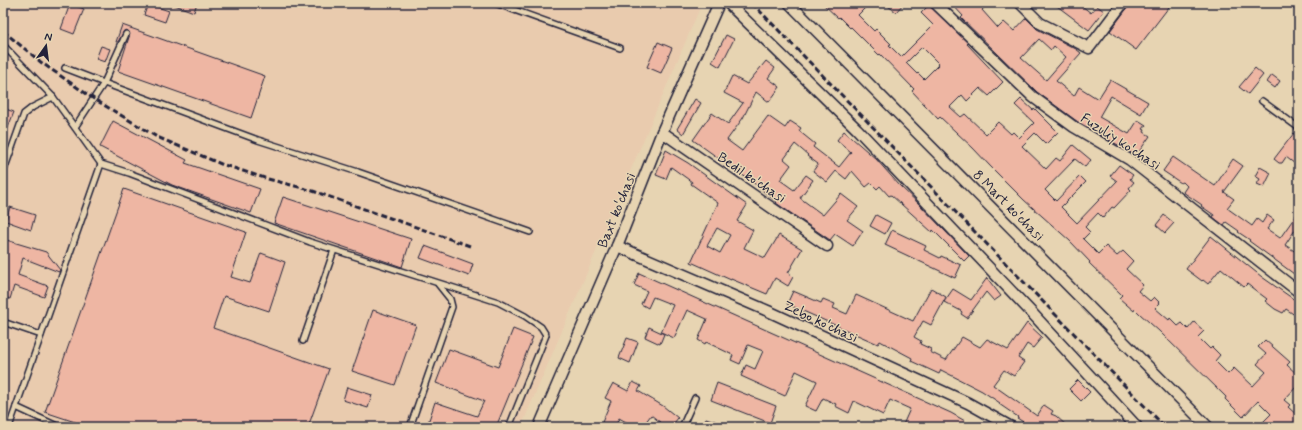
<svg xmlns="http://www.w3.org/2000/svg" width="1302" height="430" viewBox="0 0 1302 430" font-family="Mynerve,sans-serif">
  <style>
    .built { fill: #e9cbae }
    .building { fill: #eeb6a3; stroke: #22223b; fill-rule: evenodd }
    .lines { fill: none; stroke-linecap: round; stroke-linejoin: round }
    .service-casing { stroke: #22223b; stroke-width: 8 }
    .minor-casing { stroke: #22223b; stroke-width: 13 }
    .service { stroke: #e7d4b2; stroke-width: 5 }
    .minor { stroke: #e7d4b2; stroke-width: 10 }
    .rail { stroke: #22223b; stroke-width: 3; stroke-dasharray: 6 3; stroke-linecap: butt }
    .labels { text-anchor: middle; stroke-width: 3; stroke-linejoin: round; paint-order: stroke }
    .street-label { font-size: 14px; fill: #22223b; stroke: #e7d4b2 }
  </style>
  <rect width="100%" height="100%" fill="#e7d4b2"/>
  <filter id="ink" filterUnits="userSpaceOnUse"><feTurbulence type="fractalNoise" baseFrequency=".025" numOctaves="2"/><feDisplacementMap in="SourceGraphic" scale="8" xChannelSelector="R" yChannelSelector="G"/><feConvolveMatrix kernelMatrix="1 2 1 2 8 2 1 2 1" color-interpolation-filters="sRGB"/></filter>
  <g filter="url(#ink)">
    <path class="built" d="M3,3H702L521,427H3Z"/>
    <g class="building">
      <path d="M172,3H197L194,12L172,4Z"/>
      <path d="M822,3H870L858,15L874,31L876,29L891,44L889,45L901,57L933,25L921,13L929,5L968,43L967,44L1003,82L989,96L980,88L967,101L962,95L950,107L961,117L965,114L986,134L998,122L1011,134L1013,132L1019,138L1034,123L1015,105L1021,99L1033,110L1034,108L1058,132L1046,144L1035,133L1022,146L1046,169L1056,158L1060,161L1073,145L1091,160L1085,167L1075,159L1045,190L1056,201L1080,176L1086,182L1061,207L1077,223L1117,181L1110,176L1119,165L1133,175L1130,179L1134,182L1129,188L1131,190L1114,208L1112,207L1103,218L1098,213L1085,227L1090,232L1083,239L1098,254L1106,246L1117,256L1123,251L1133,261L1126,269L1143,285L1138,291L1150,301L1154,297L1160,303L1155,308L1169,320L1170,318L1178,326L1182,323L1188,329L1194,322L1204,331L1198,337L1210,349L1212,347L1220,355L1215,361L1228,374L1234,368L1253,386L1266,372L1257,364L1266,354L1258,347L1265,340L1290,362L1287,365L1299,376V384L1284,400L1290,405L1288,407L1299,417V427H1258L1271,414L1258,401L1243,417L1225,399L1226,397L1159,331L1140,314L1135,309L1134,311L1119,298L1122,295L1089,263L1090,262L1070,241L1024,200L990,166L973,148L940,117L938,119L912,91L914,89L880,54L879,55L851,27L850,28L839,17L838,18ZM922,47L939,64L924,79L918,73L917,74L906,63Z"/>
      <path d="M884,3H904L896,12Z"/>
      <path d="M951,3H989L982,10L998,28L1004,22L1014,31L1026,18L1037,29L1076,49L1081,53L1056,81L1074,96L1079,87L1098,99L1110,80L1148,102L1141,114L1111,96L1099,117L1129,134L1138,120L1146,125L1143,129L1145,130L1144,132L1150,136L1136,156L1119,145H1118L1078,122L1037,92L961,18L963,16ZM1039,39L1051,50L1054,46L1066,57L1046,80L1021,58Z"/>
      <path d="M1053,3H1078L1091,13L1097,6L1104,11L1089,30Z"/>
      <path d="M1131,3H1172L1136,50L1110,31Z"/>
      <path d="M70,4L84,9L74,34L61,29Z"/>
      <path d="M148,4L169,11L165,22L144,15Z"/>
      <path d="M122,25L265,76L251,118L118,71L130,34L128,31H124L118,42H116Z"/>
      <path d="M726,35L734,39L720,67L712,62Z"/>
      <path d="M658,42L672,48L661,73L647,67Z"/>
      <path d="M101,46L110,49L105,62L96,59Z"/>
      <path d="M766,61L775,68L768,78L780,87L769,102L756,92L743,118L727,140L742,151L768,116L785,128L790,121L801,128L799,131L815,144L813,147L839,167L851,152L837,140L844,131L876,159L900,186L919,204L969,256L964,261L933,230L932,232L891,195L889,196L880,186L877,189L871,183L866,187L852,171L846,179L836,171L827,182L813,171L818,164L807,156L808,155L795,144L784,159L791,165L780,180L794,190L806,175L813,180L800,198L823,215L841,194L858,207L847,220L863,231L853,246L835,234L830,240L776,203L777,202L762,190V189L693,140L712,113L728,124L743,103L724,93L732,76L747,84Z"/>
      <path d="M1255,68L1263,75L1248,94L1239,87Z"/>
      <path d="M1272,75L1280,81L1275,88L1267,82Z"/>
      <path d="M695,99L701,103L683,134L677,129Z"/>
      <path d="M3,108L14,112L4,138H3Z"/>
      <path d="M113,121L187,160L185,163L260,189L251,213L172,185L100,147Z"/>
      <path d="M1294,133L1299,137V167L1286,157L1282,163H1279L1274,159Z"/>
      <path d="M666,150L688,163L747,205L737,221L753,230L744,248L765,258L779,235L802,249L788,273L793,277L788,286L775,278L767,294L731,279V280L691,262L718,203L691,184L692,182L671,167L666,179L656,175ZM717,228L730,235L720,253L707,246Z"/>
      <path d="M1173,157L1215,186L1233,159L1243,166L1224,192L1234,199L1227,208L1252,226L1257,219L1262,223L1267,215L1274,220L1267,229L1280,238L1299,211V224L1285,245L1299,254V275L1295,272L1294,274L1286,268L1249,241L1250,240L1238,232L1239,231L1226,222L1224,225L1222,224L1213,217L1214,215L1201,206L1202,205L1183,192L1187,186L1183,182L1181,183L1163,171Z"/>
      <path d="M1260,167L1271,173L1264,187L1257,184L1260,179L1255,176Z"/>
      <path d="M124,189L246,232L231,277L250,283L261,253L285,262L269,311L224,296L213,328L329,369L308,427H90L45,412Z"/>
      <path d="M283,197L411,239L402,267L274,223Z"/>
      <path d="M10,207L35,215L31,230L6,221Z"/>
      <path d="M876,215L891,223L885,234L870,226Z"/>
      <path d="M1164,215L1174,223L1165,233L1156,225Z"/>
      <path d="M892,230L926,246L924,250L940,258L941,256L961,265L955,278L885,245Z"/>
      <path d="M1211,236L1262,277L1299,303V318L1286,309L1283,313L1275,309L1265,301L1267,299L1247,284L1244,287L1221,268L1208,284L1203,280L1202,281L1186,269Z"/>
      <path d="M3,239L46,252L60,270L59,272L23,258L18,275L48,286L44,297L14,286L10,299L3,296Z"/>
      <path d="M425,246L473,264L469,276L420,258Z"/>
      <path d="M639,273L951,413L965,421L962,427H902L910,409L890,400L883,415L854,401L849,413L835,406L836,404L823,398L816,411L805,406L817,381L796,371L785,396L741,376L746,365L755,369L763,351L748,345L740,364L731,360L733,355L706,342L705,344L698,340L707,319L687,310L674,338L661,332L673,305L653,297L648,308L641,304L647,291L634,285Z"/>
      <path d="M987,278L1001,296L994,301L986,292L967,318L961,314L962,312L961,311L944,302L953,289L971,300Z"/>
      <path d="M931,288L946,297L931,325L923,321L914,337L921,341L920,344L931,349L930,352L946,360L962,337L980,347L987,339L1008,350L1027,323L1042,337L1033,348L1027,344L1018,358L1024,362L1014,376L1004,370L993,385L1037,416L1044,405L1053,411L1051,414L1056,416L1068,427H1031L1017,418L1018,417L999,404L1000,403L982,391L941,370L939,374L911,361L912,358L880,341L878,344L787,304L793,291L821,303L823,299L835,304L833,308L847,314L856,295L913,321Z"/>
      <path d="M373,310L416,325L395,385L352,371Z"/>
      <path d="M649,327L664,334L660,344L645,337Z"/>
      <path d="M513,329L533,337L496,427H439L428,423L435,402L477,416L484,401L436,383L449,349L498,367Z"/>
      <path d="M627,338L638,342L630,363L619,358Z"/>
      <path d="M1078,380L1090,392L1081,401L1069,389Z"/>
      <path d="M633,382L641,386L638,391L663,406L678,418L671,427H666L651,415L642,427H635L619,418L615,427H600L611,401L605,398L613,383L628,391Z"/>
      <path d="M717,383L776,406L770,423L711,400Z"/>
      <path d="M347,387L372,395L368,408L343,400Z"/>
      <path d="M706,418L729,426V427H703Z"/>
    </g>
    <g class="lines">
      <defs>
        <g id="service">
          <path d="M495,3L620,48"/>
          <path d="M3,45L53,97L101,164L129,173L310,242L498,302L525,316L541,327L546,335L509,427"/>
          <path d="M65,68L104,83L258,140L358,172L530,232"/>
          <path d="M1262,101L1299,128"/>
          <path d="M75,127L104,83L126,34"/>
          <path d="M3,173L24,114L33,107L53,97"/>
          <path d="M3,322L41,335"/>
          <path d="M303,341L334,250"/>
          <path d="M16,407L59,427"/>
          <path d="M9,427L101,164"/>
          <path d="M410,427L452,307L450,299L438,284"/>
          <path d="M682,427L695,398"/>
        </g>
        <g id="minor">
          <path d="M728,3L857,129L1031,312L1137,427"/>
          <path d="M789,3L1208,427"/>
          <path d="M935,3L1033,97L1074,127L1130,160L1299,292"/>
          <path d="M1020,3L1040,23L1089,48L1123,3"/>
          <path d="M662,132L827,246"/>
          <path d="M617,246L768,311L968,403L1011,427"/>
          <path d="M539,427L617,246L662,132L719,3"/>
        </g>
      </defs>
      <use href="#service" class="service-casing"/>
      <use href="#minor" class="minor-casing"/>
      <use href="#service" class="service"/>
      <use href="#minor" class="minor"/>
      <g class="rail">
        <path d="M752,3L1165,427"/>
        <path d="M3,31L42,63L94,99L157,137L221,164L268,179L310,190L470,246"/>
      </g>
    </g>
  </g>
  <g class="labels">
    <g class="street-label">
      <text transform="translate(1121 141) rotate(33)" y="5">Fuzuliy koʻchasi</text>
      <text transform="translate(752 177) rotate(34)" y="5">Bedil ko'chasi</text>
      <text transform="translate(1009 205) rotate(45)" y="5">8 Mart koʻchasi</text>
      <text transform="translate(616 210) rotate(-68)" y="5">Baxt koʻchasi</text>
      <text transform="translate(821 321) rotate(25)" y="5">Zebo koʻchasi</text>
    </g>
  </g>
  <rect width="1302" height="430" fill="none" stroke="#e7d4b2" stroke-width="16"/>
  <rect x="8" y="8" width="1286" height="414" fill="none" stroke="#22223b" stroke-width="1.5" filter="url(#ink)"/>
  <g transform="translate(46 46) rotate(14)" stroke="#e7d4b2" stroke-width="3" paint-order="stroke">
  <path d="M0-3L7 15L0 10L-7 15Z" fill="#22223b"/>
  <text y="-6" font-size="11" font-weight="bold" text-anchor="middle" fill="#22223b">N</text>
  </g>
</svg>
